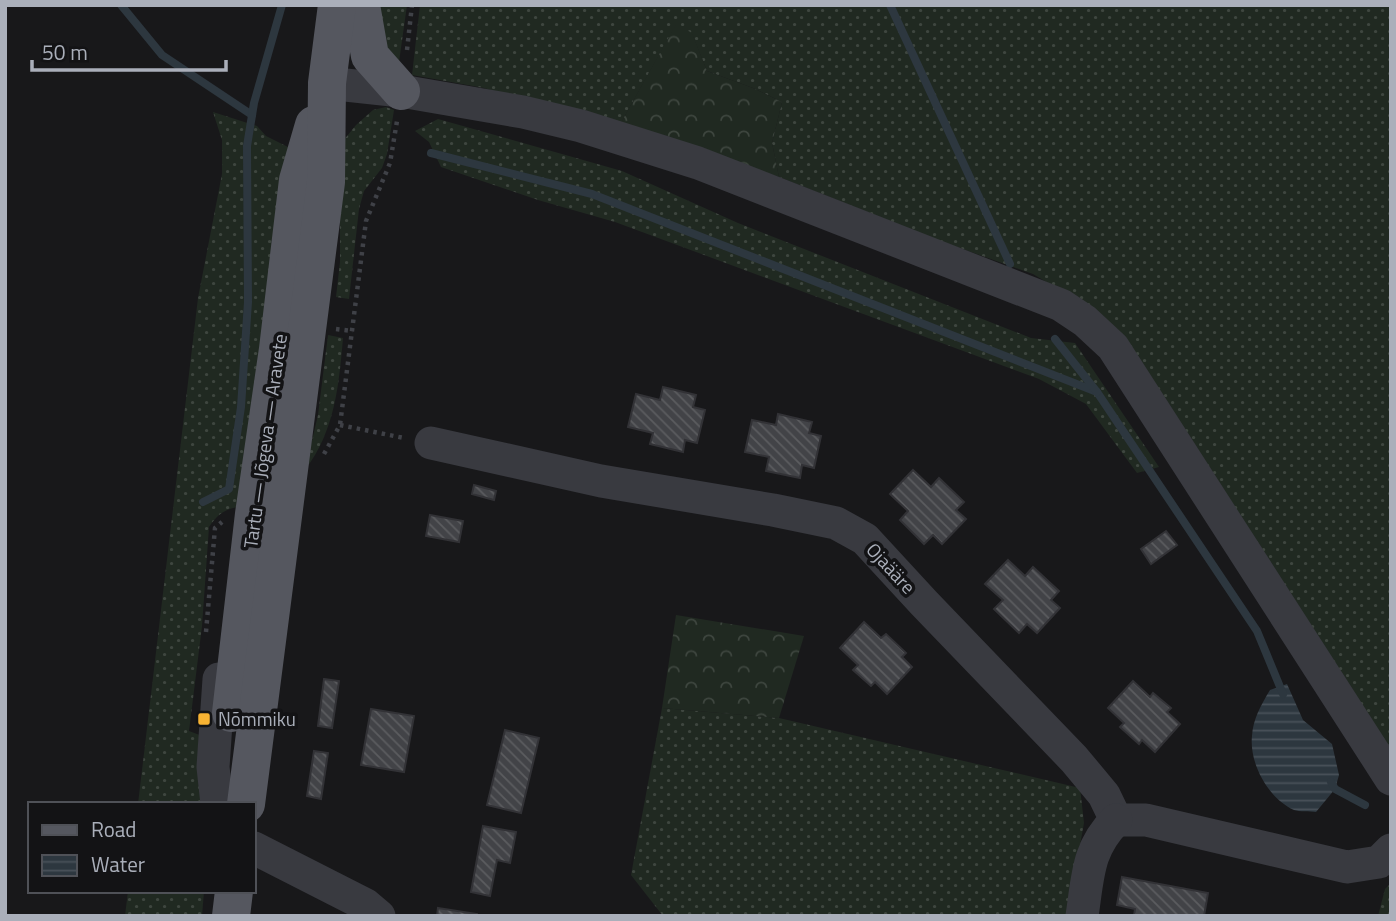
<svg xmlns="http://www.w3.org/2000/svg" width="1396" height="921" viewBox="0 0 1396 921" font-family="'Titillium Web',sans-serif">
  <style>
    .grass { fill: url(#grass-dots) }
    .forest { fill: url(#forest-crowns) }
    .water { fill: url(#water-rules) }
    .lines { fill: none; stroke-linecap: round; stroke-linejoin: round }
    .stream { stroke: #2d373f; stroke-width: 8 }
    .building { fill: url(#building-back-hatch); stroke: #323236; stroke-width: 2 }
    .path { stroke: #3f4147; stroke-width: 4.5; stroke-dasharray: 3.5 5; stroke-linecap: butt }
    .minor { stroke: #393a40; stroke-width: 33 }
    .major { stroke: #55575f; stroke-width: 38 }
    .poi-dot { fill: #f8b333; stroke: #131315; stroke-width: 2.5 }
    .labels { text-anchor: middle; stroke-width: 7; stroke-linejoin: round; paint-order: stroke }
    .street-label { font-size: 19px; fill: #aaafba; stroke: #131315 }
    .poi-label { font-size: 19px; fill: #aaafba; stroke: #131315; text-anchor: start }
  </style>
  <defs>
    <pattern id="grass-dots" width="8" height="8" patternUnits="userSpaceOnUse" patternTransform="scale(1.75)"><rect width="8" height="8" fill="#202921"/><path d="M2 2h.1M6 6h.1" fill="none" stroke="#3e463f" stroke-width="1.8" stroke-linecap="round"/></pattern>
    <pattern id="forest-crowns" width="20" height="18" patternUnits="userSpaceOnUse" patternTransform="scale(1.75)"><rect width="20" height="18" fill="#202921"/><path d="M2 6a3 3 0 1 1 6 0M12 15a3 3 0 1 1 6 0" fill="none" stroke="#3e463f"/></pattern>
    <pattern id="water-rules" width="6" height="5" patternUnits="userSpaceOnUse" patternTransform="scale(1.75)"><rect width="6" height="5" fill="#2d373f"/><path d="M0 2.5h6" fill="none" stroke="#495159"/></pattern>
    <pattern id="building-back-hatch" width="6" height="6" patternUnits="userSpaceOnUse" patternTransform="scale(1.75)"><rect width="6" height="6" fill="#424347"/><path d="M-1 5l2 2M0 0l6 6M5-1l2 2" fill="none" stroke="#5b5c5f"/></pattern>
  </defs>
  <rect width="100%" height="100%" fill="#18181a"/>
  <g class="grass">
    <path d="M372,5H407L398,69L386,58Z"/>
    <path d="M420,5H1391V757L1078,301L1033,274L943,242L779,177L772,143L782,102L753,88L707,71L692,34L676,25L618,128L484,88L412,75Z"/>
    <path d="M386,107L394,110L387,154L382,168L364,191L359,209L349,299L336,297L340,262V187L343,141L356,125L373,110Z"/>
    <path d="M213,112L257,126L266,136L290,148L245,506C227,508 219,512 209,527L202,626L189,731L210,739L208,804H138L198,298L222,174V140Z"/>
    <path d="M438,119L622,171L738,223L1031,338L1075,343L1159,467L1137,473L1086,404L1039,379L615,222L538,200L441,167L429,142L415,131Z"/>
    <path d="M328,335L343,338C339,384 335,431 305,470L318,415Z"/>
    <path d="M662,708L779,718L1080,788L1084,823L1067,916H663L631,875Z"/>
    <path d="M1391,883V916H1378L1385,889Z"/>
    <path d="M128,891H204L202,916H125Z"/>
  </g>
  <g class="forest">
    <path d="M676,24L692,33L707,71L753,88L782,102L772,143L779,177L618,128Z"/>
    <path d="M676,615L804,636L779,718L662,708Z"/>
  </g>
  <path class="water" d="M1287,684L1303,720L1332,744L1339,775L1335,789L1316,812C1309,811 1300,812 1294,810C1269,799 1249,764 1252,736C1253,719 1261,705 1270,690Z"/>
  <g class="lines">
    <g class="stream">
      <path d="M121,5L162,55L252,115"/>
      <path d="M890,5L1010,264"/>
      <path d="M431,153L592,194L1097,392L1257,631L1283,694"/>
      <path d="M1055,339L1097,392"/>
      <path d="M203,502L229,489L241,407L248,302L247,146L254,103L282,5"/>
      <path d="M1331,782L1335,789L1365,805"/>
    </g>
  </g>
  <g class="building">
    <path d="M663,387L696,395L693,407L705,410L697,443L685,440L683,452L650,444L653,433L628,427L636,394L660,400Z"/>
    <path d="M778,414L812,422L809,433L821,436L814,468L802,465L800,478L766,471L769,457L745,452L752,420L776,425Z"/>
    <path d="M913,470L931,487L939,478L964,502L956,510L966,519L942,544L933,535L924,544L900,520L908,511L890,494Z"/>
    <path d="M474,485L496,491L494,500L472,494Z"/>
    <path d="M430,515L463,521L459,542L426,536Z"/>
    <path d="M1166,531L1177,545L1151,564L1141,549Z"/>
    <path d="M1008,560L1025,576L1033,567L1059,591L1051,600L1060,608L1037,633L1027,624L1019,633L994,609L1003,600L985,584Z"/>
    <path d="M864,622L881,638L886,634L906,653L902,657L912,667L887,694L875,682L871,686L853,670L858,665L840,648Z"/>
    <path d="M324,679L339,681L332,728L318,726Z"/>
    <path d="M1133,681L1150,697L1153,693L1171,708L1167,712L1180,724L1155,752L1142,740L1139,744L1120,727L1124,723L1108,708Z"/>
    <path d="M371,709L414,716L404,772L361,765Z"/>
    <path d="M505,730L539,738L521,813L487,805Z"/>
    <path d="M314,751L328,753L321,799L307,796Z"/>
    <path d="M483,826L516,832L510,863L497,860L490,896L471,892Z"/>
    <path d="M1122,877L1208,893L1204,916H1134L1135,909L1117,905Z"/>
    <path d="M438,908L477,914V916H437Z"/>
  </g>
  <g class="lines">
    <g class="path">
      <path d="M407,50L412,5"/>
      <path d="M336,329L353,331"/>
      <path d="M340,425L404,438"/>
      <path d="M324,454L340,425L366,221L390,163L397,121"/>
      <path d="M206,632L215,528L222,522"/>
    </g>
    <g class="minor">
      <path d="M327,83L401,91L523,112L581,126L698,163L1061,305L1085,321L1113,347L1391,779"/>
      <path d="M431,443L601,481L773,510L836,523L865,539L924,603L1074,759L1104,795L1116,820"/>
      <path d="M217,804L213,767L219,679"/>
      <path d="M1116,820H1146L1347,867L1379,862L1391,850"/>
      <path d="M254,848L366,905L379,916"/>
      <path d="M1082,916C1088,877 1087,849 1116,820"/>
    </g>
    <g class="major">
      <path d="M361,5L370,56L401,91"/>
      <path d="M231,713L254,514L278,349L298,180L314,125"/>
      <path d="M246,804L326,182L327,83L337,5"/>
      <path d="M231,916L234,891"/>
    </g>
  </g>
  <rect class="poi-dot" x="197" y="712" width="14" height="14" rx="3.5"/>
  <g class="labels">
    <g class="street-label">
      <text transform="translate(265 441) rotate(-82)" y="7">Tartu — Jõgeva — Aravete</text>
      <text transform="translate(891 568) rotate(47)" y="7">Ojaääre</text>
    </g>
    <g class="poi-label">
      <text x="218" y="726">Nõmmiku</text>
    </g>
  </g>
  <rect width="1396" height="921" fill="none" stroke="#aaafba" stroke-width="14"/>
  <rect x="28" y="802" width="228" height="91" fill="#131315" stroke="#4f5157" stroke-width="2"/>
  <rect x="42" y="825" width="35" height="10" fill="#55575f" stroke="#4f5157" stroke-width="2"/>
  <text x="91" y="837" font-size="21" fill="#aaafba">Road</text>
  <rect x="42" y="855" width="35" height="21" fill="url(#water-rules)" stroke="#4f5157" stroke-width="2"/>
  <text x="91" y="872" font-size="21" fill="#aaafba">Water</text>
  <path d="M32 60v10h194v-10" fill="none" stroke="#aaafba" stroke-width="3.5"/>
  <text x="42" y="60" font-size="21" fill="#aaafba" stroke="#131315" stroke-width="5" paint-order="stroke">50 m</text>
</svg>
